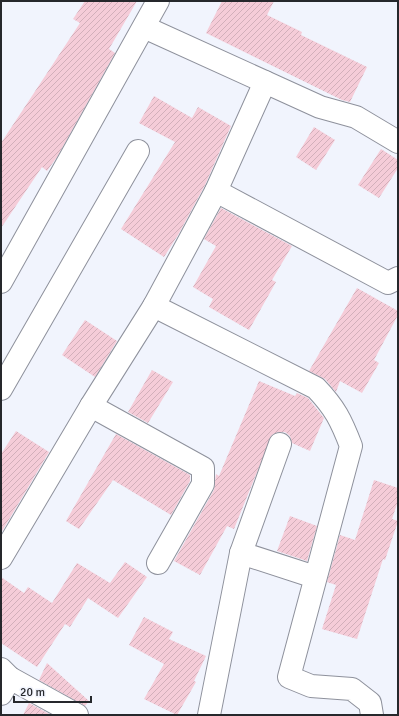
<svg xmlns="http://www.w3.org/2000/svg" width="399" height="716" viewBox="0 0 399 716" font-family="Signika,sans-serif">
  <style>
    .building { fill: url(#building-hatch) }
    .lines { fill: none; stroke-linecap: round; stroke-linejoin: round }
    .minor-casing { stroke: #8e919c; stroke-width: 24 }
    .minor { stroke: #fff; stroke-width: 22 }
  </style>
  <defs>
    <pattern id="building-hatch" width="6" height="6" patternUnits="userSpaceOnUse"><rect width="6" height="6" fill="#f5ccd8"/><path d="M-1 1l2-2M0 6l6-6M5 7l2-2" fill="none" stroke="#d2afba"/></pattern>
  </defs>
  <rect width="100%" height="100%" fill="#f1f4fd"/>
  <g class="building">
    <path d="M85,1H137L109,49L115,53L57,157L47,171L42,167L1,228V143L80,23L73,19Z"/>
    <path d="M222,1H274L267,15L302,32L301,35L367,67L350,102L342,100L206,33Z"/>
    <path d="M154,96L192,118L198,107L231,126L205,185L178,235L164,257L121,229L175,142L139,123Z"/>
    <path d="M314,127L335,140L316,170L296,157Z"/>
    <path d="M381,149L398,160V168L379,198L358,185Z"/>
    <path d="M221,208L292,246L272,280L276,282L249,330L209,307L213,299L193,287L216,246L204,239Z"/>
    <path d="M357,288L398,311V315L374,360L379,363L362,393L340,381L336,392L325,379L309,371Z"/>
    <path d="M85,320L117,341L95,377L62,355Z"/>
    <path d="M152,370L173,382L148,423L128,412Z"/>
    <path d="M259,381L295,396L297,393L308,398L324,418L310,451L292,443L290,436L285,432H278L272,435L234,529L227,526L200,575L174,561L214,490L216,474L219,476Z"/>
    <path d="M16,431L49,452L1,533V454Z"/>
    <path d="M116,434L190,475V481L171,515L113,480L79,529L66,521Z"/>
    <path d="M374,480L398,488V501L392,519L398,521L385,560L383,559L357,639L322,629L336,585L327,582L340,535L355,540Z"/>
    <path d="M290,516L317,526L307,561L277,551Z"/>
    <path d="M125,562L147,577L118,618L88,598L70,627L65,624L37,667L1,643V577L24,593L28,587L52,603L77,563L110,583Z"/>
    <path d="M144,617L173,632L169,639L206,656L194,681L196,682L177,715L144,699L164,664L129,645Z"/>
    <path d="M47,663L89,701L85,706L39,680Z"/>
    <path d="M29,703L51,715H23Z"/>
  </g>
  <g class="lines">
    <defs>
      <g id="minor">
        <path d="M144,27L265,82"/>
        <path d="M216,191L388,283L398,278"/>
        <path d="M1,282L158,1"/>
        <path d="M154,306L316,388C335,408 341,420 351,446L289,677L311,686L352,689L370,703L372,715"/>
        <path d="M1,389L138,151"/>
        <path d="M91,406L203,468V484L158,563"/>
        <path d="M241,553L315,577"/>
        <path d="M1,558L91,406L154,306L216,191L265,82L320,107L356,117L398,142"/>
        <path d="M1,669L10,678L77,715"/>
        <path d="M1,694L10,678"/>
        <path d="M209,715L241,553L280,444"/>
      </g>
    </defs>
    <use href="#minor" class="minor-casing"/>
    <use href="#minor" class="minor"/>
  </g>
  <rect width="399" height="716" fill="none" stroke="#26282c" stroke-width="4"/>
  <path d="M14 696v6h77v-6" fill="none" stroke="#26282c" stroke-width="2"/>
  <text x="20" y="696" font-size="12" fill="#26282c" stroke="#f1f4fd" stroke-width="3" paint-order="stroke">20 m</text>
</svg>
